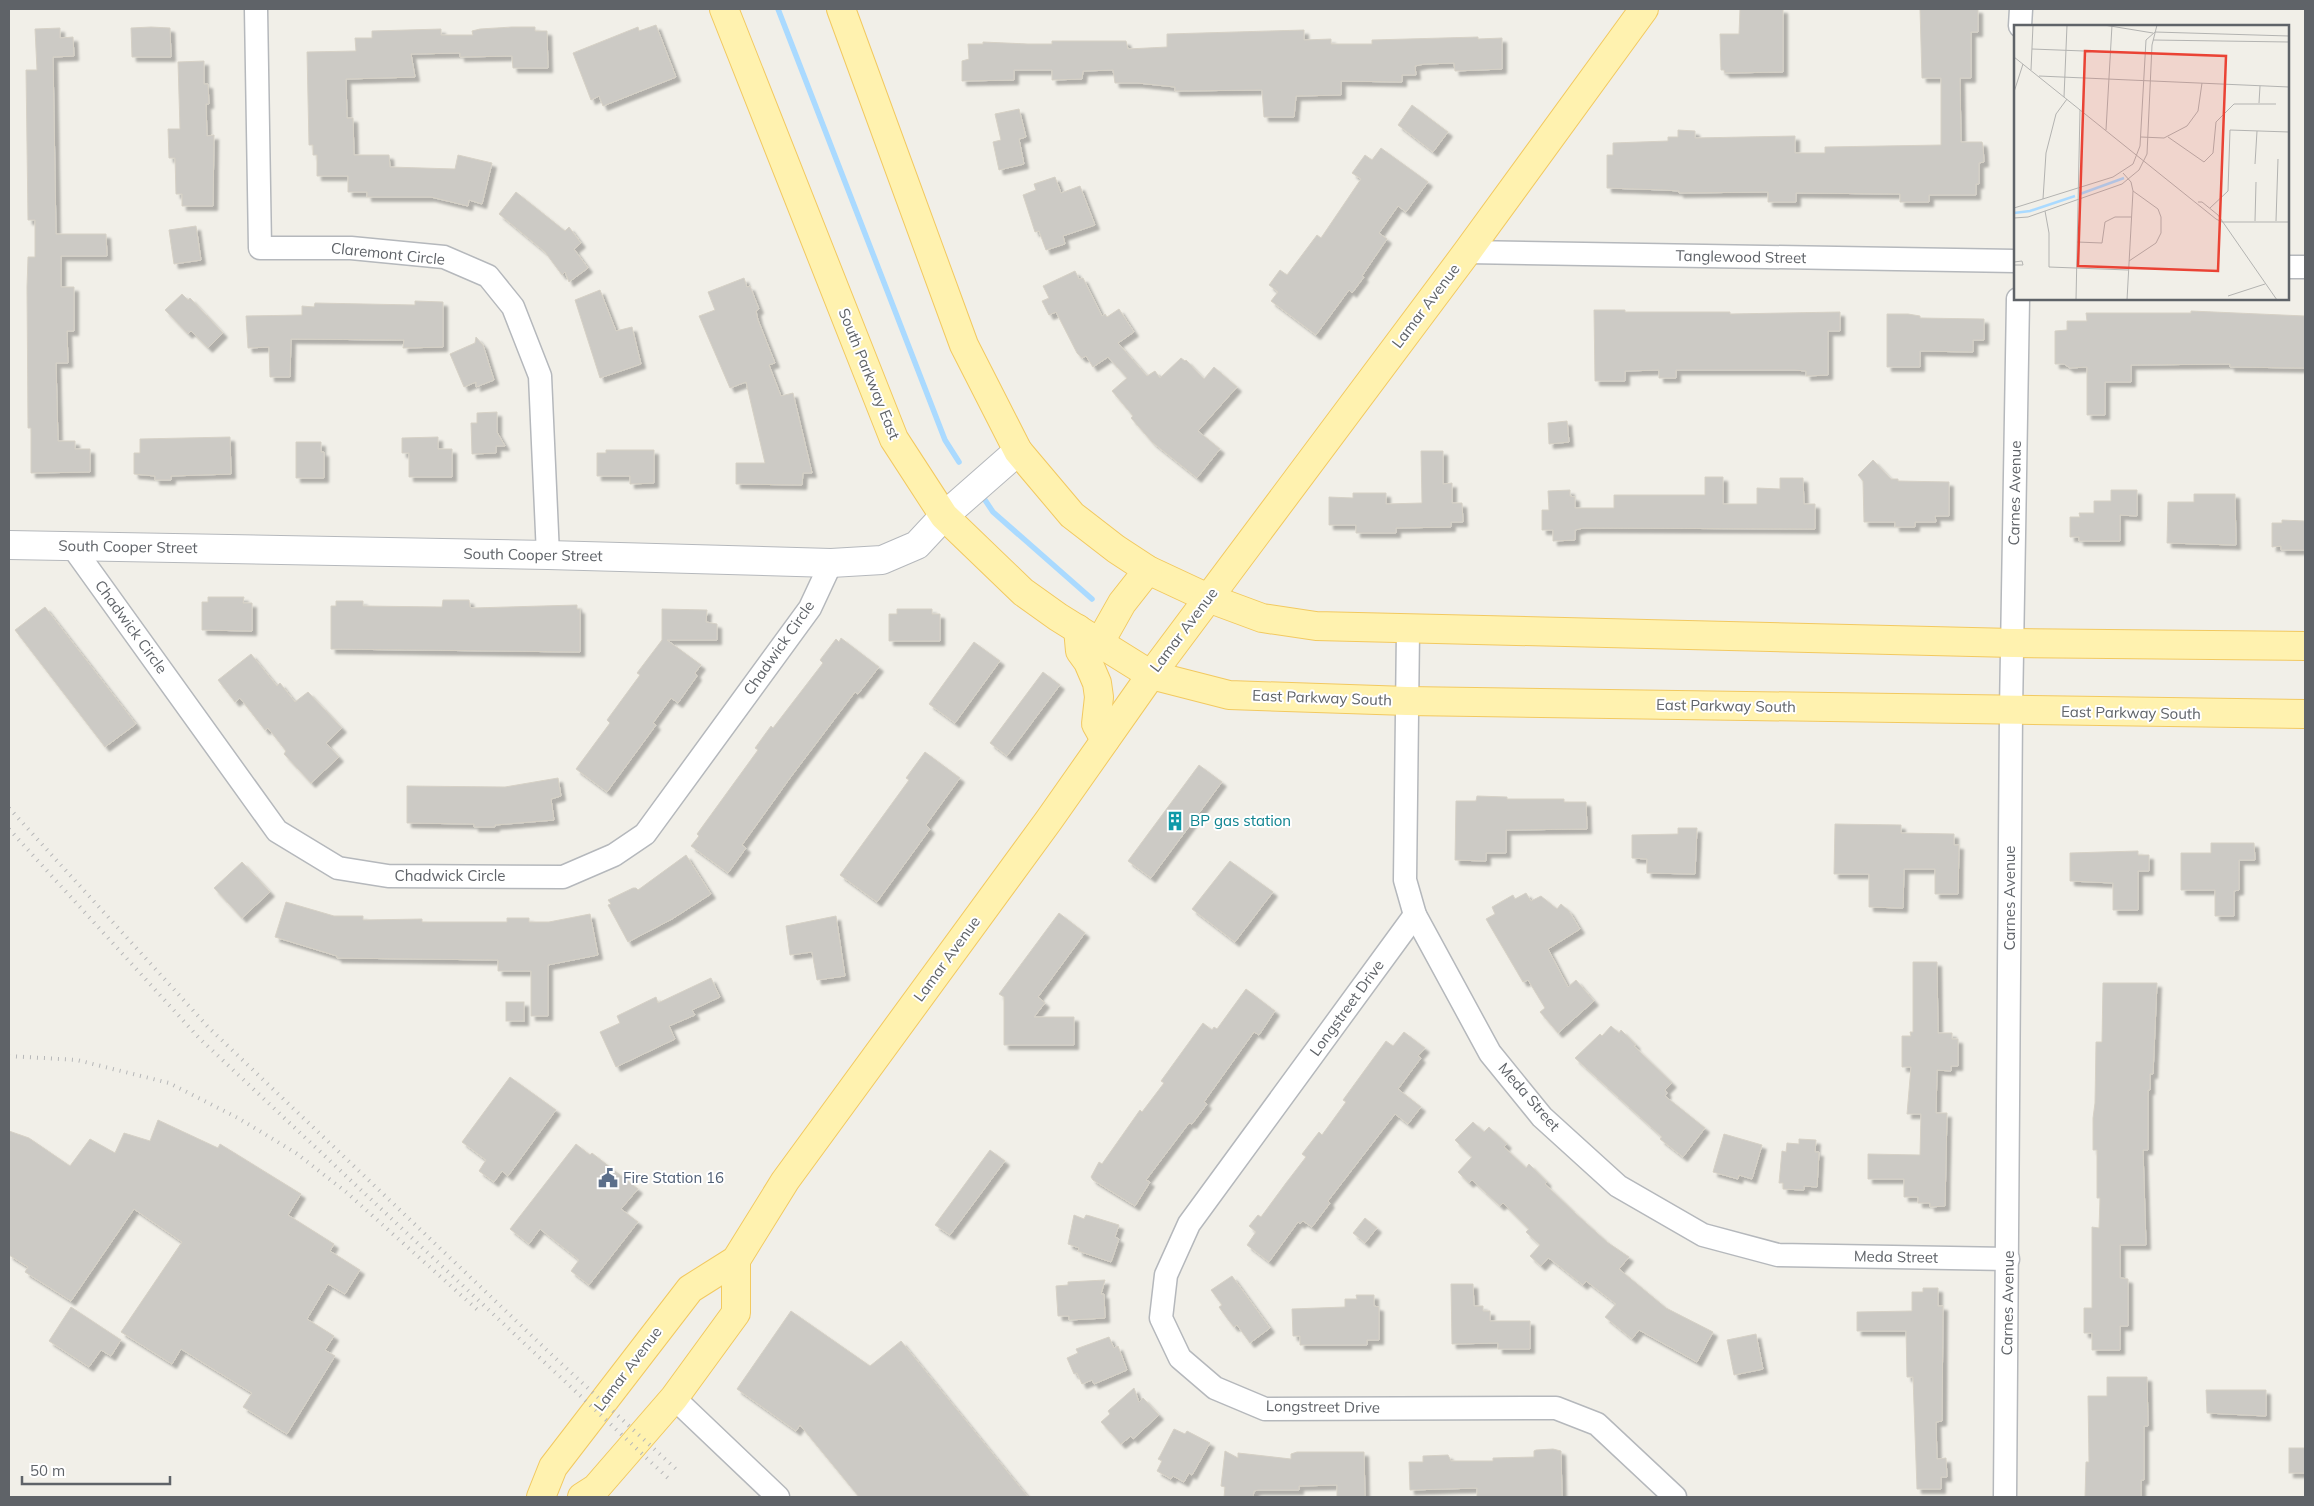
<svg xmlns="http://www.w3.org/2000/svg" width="2314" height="1506" viewBox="0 0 2314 1506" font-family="Mulish,sans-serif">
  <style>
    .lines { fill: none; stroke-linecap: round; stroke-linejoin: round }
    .stream { stroke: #aadaff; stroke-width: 5.5 }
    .building { fill: #cccac5; stroke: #d6d1c6; filter: url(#shadow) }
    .minor-casing { stroke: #b5b8bc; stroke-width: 25 }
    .tertiary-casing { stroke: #b5b8bc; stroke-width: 30 }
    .primary-casing { stroke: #f2c960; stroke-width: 30 }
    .minor { stroke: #fff; stroke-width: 22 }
    .tertiary { stroke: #fff; stroke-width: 28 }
    .primary { stroke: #fff2af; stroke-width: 28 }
    .rail { stroke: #b6b7b8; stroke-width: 4; stroke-dasharray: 1 6; stroke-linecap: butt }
    .labels { text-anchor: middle; stroke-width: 4; stroke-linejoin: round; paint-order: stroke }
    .street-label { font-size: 15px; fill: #5f6368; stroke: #fff }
    .culture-label { font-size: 15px; fill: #0d838f; stroke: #fff; text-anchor: start }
    .service-label { font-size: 15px; fill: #4e5e75; stroke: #fff; text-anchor: start }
    .inset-river { fill: none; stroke: #aadaff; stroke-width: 2.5 }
    .inset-road { fill: none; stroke: #b3b3b1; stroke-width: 1 }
    .view { fill: #ea4335; fill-opacity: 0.15; stroke: #ea4335; stroke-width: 2.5 }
    .inset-edge { fill: none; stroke: #5f6368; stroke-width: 2.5 }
  </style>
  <defs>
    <filter id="shadow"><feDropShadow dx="4.5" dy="4.5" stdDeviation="1" flood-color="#0004"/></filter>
  </defs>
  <rect width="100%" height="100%" fill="#f1efe8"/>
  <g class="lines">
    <g class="stream">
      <path d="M778,9L945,440L959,462"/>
      <path d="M985,500L993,512L1092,599"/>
    </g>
  </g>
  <g class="building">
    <path d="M1740,9H1783V72L1725,73L1724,70H1721L1720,34H1739Z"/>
    <path d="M1920,9H1978V32H1971V78H1960L1961,142H1982L1983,146L1984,162L1979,163V184H1976V195H1929V202H1900V194L1796,193V202H1768V192L1679,193V191L1665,190L1607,188V155H1613V143L1668,141V137H1678V130L1695,131V138L1795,136V153H1825V147L1941,145V78H1922Z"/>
    <path d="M656,25L676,77L603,106L599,96L591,100L573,53L638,27L639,31Z"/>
    <path d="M151,27L170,28L171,57H132L131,28Z"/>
    <path d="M512,27H535V31H547L548,68H513L512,56L460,57V53L411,54L415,77L346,79L347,118H353L354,155H389L390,167L455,169L458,155L492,163L482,204L469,200L468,206L431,197H367V192H348V176H317V155H313V145H309L307,52L356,51L355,38H372V31L441,29V35H473L472,31L480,29Z"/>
    <path d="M60,28V38L73,37L74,56L53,57L56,234H106L107,256H61V287H74V331H67L68,363H56L58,441H75V449H90V472L31,473V428H28L27,287L28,257H35V220H28L26,70H37L35,29Z"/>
    <path d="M1304,30V40L1331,39V44H1372V40L1478,37V39L1502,38V69L1455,71L1454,63L1424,64L1415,66L1416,75H1402V82L1341,81V95L1296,96L1294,117H1264L1262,90L1175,91V87L1138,83H1115L1113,70L1083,71L1082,79L1052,80V70H1014V80L962,81V61L969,59L968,44H983V42L1028,44H1052V41H1126L1128,49L1167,47V34Z"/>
    <path d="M204,61V84H208L209,104H206L207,136L214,135L213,206H182V194H176L175,158H169L168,129H180L178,62Z"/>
    <path d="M1412,105L1448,132L1433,152L1398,125Z"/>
    <path d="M1019,109L1026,137L1019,139L1024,164L999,170L993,142L1001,140L995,114Z"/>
    <path d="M1381,148L1428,182L1406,212L1398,206L1379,233L1387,239L1362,276L1364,277L1352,293L1349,290L1316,335L1271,301L1278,292L1269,285L1280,270L1287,275L1317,235L1321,238L1361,179L1352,173L1365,155L1372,160Z"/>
    <path d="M1055,177L1061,193L1080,186L1095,225L1063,236L1065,244L1046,250L1039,231L1035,232L1023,195L1036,190L1034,184Z"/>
    <path d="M516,192L565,231L569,227L581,243L574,249L588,268L569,282L565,272L562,275L545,252L499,214Z"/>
    <path d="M196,226L201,260L174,264L169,230Z"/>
    <path d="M1075,271L1079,279L1083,278L1102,316L1105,314L1107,317L1119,309L1134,332L1118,343L1147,376L1155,371L1160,378L1181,358L1185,361L1186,360L1204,379L1214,367L1237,387L1198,431L1220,449L1197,478L1152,442L1131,418L1133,416L1112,391L1127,378L1108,357L1093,367L1086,356L1082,358L1077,353L1056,312L1049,315L1042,301L1049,298L1043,286Z"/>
    <path d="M744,278L747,287L750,286L759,309L756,311L758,320L775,363L769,365L781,396L793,393L812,473H803L802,485L736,484V463H765L746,382L730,388L699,316L715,310L708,292Z"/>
    <path d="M600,290L616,331L632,327L641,364L600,378L575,300Z"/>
    <path d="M182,294L188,300L190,298L223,333L208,348L191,331L188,334L165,310Z"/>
    <path d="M415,301L443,302V347L403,348L404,340L291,339L290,377H270L269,347L248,348L246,316L302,315V306L314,307L315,303L415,305Z"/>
    <path d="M1594,310H1625V312H1730V314L1840,312V331H1828V375L1806,376V371L1795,370H1676V378H1659V370L1625,371V381H1595Z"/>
    <path d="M2191,311L2305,316V368L2230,367V364L2131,365V382H2105V415H2087V367L2070,368L2064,364H2055V331L2067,330V321H2087L2086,313H2191Z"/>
    <path d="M1887,314H1908L1920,316V318L1984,319V340H1973V352L1920,351V367H1887Z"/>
    <path d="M476,337L483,345L494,380L476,387V382L464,387L450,354L475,343Z"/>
    <path d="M497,412V432L505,446H496V453L472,454L471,423H477V413Z"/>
    <path d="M1567,421L1569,442L1549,444L1548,423Z"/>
    <path d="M230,437L231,474L171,476V480H155V476L134,474V453H140V439Z"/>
    <path d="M438,437V449H452V477H409V453H402V438Z"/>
    <path d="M296,442H321V452H324V478H296Z"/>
    <path d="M606,450H654V483L630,484V476H597V453H606Z"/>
    <path d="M1421,451H1443V484L1452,483V503H1462L1463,522H1451V527L1396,528V533H1356V525H1329V497L1353,498V493H1386V504L1422,503Z"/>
    <path d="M1873,460L1891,479H1898V481L1949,482V516H1935L1936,522H1915V527H1895V522H1864L1863,481L1858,475Z"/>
    <path d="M1705,477H1723V504H1757V488L1780,489V478H1803L1804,504H1815V529L1583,528L1575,530V540L1553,541V530H1542V510H1549L1548,491L1570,490V496L1575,497V508H1614V495H1705Z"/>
    <path d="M2111,490H2137V516L2120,515V541H2079V537H2070V517H2080L2079,513H2094V501H2111Z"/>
    <path d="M2194,494H2235L2236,545L2167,543L2168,502H2194Z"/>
    <path d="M2282,520L2305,521V550H2281V546L2272,547V523H2282Z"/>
    <path d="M208,597H244L243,603H252V631L202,630V602H208Z"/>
    <path d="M443,600H469L470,607L473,608L577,605V609H580V652L331,649V606H336V601H363V606L442,607Z"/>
    <path d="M45,607L136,724L105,747L15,630Z"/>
    <path d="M662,609L707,610L706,622L717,624V640H667L701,665L695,673L697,676L678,703L671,698L653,723L656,725L607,792L576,769L610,723L607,720L640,675L637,673L662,640Z"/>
    <path d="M897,609H932V614H940V641H889V614H897Z"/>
    <path d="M841,638L879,667L858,694L855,692L790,778L742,845L746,848L728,873L691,846L699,836L697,834L758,750L755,748L771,726L773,728L823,663L820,660L836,639L839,642Z"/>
    <path d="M974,642L1000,661L955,723L929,704Z"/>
    <path d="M251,654L277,686L280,683L295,702L308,692L342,728L326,743L339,757L311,783L284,754L286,751L268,728L265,730L240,698L235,702L218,680Z"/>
    <path d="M1043,672L1060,685L1007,756L990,743Z"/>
    <path d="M925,752L960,778L926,825L930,829L877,902L840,875L909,780L906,778Z"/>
    <path d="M1199,765L1222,782L1151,878L1128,861Z"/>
    <path d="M558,778L561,796L551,799L554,820L495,825V827H474V824L407,823V786L505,787Z"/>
    <path d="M1477,796L1507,797V799H1564V802H1586L1587,829L1506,830V853H1486V861L1455,860L1456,801H1476Z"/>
    <path d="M1835,824L1901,825V833L1954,834V845H1959L1958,894H1935V869H1904L1903,908L1869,907V874H1834Z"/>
    <path d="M1678,828H1697L1695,874L1647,873V859L1632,858V835L1678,834Z"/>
    <path d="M2211,843H2254L2255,860H2239V890L2234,891V916H2215V890H2181V853H2211Z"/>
    <path d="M2138,851V855H2149V871H2138V910H2113V883L2070,881V853Z"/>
    <path d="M686,855L711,894L672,919L628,942L608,905L611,904L608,900L633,888H636L638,890Z"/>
    <path d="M1230,861L1273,892L1235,942L1192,909Z"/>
    <path d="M242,862L270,892L242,918L214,888Z"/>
    <path d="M1526,893L1531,901L1541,896L1557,909L1561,904L1569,911L1580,929L1548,949L1568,987L1576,980L1594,1001L1558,1033L1540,1012L1545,1008L1528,980L1523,982L1486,919L1495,914L1492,907L1513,895L1515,899Z"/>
    <path d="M286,902L334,916H363V920L422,919V922H507V918H529V922H549L590,914L598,955L548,965V1016H531V971H498V960L337,958V956L275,937Z"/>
    <path d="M1059,913L1085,933L1038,997L1045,1003L1034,1017H1074V1045H1004V997L999,994Z"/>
    <path d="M836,916L845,976L817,980L812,952L790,955L786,926Z"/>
    <path d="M1913,962H1937L1938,1033H1952V1039H1958V1066H1951V1071L1937,1070L1936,1113H1947L1945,1206L1930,1207V1203H1918V1197H1904V1179H1868V1154L1920,1155L1921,1114H1907L1911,1067H1902V1036H1911L1910,1032H1913Z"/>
    <path d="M711,978L720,997L692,1010L695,1015L669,1026L675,1039L616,1067L600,1032L620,1023L617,1016L656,997L658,1003Z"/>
    <path d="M2103,983H2157L2153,1074H2150V1090H2148V1150H2143L2146,1245H2120V1278L2128,1279V1326H2120V1350H2092V1333H2084V1308H2092V1227L2099,1228L2100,1198H2097V1150H2093V1118L2095,1103L2096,1042H2102Z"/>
    <path d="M1246,989L1275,1011L1259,1035L1254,1032L1204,1102L1207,1104L1192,1124L1189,1123L1146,1180L1150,1182L1135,1206L1093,1180L1091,1177L1099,1162L1102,1164L1140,1110L1142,1112L1164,1083L1161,1081L1203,1023L1212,1030L1214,1027L1217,1029Z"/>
    <rect x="506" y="1002" width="18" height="19"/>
    <path d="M1611,1026L1619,1033L1621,1030L1636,1045L1634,1046L1672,1083L1665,1090L1667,1093L1665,1096L1705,1128L1683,1157L1660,1139L1662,1137L1575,1058L1600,1034L1602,1036Z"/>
    <path d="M1404,1032L1425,1048L1418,1056L1421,1058L1398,1089L1421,1107L1408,1124L1395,1114L1328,1201L1330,1203L1312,1227L1303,1221L1300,1224L1298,1222L1269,1262L1247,1245L1256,1232L1249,1226L1258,1215L1261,1217L1286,1183L1306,1157L1302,1154L1319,1132L1322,1135L1346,1102L1343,1100L1386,1041L1393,1046Z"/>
    <path d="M510,1077L556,1110L508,1176L502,1171L494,1182L479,1171L486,1160L462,1142Z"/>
    <path d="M158,1120L218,1148L220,1144L301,1194L288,1215L334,1244L330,1251L360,1270L345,1294L328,1284L307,1319L334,1336L325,1350L335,1356L287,1434L243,1407L252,1393L181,1349L172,1364L121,1332L182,1242L134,1209L71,1301L25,1272L28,1267L9,1255V1131L29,1138L70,1166L90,1139L115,1153L124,1133L150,1141Z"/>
    <path d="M1473,1122L1484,1132L1489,1127L1507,1144L1504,1147L1526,1168L1529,1164L1547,1182L1545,1184L1575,1213L1607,1242L1629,1257L1619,1269L1666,1308L1713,1332L1697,1362L1639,1330L1632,1339L1605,1317L1616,1304L1586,1281L1583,1285L1550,1259L1548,1258L1541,1266L1530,1256L1540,1245L1526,1232L1529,1229L1503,1203L1500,1206L1472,1180L1469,1183L1458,1172L1472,1157L1455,1140Z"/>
    <path d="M1724,1134L1762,1145L1752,1179L1739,1175L1738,1179L1713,1172Z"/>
    <path d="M1799,1139L1816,1140L1815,1152H1819L1817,1187L1804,1186V1190L1783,1189V1183H1779L1782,1151L1786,1152L1787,1143L1799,1144Z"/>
    <path d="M576,1144L590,1155L592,1153L638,1189L621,1209L638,1222L589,1285L571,1271L579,1260L540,1229L529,1244L510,1229Z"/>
    <path d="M990,1150L1005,1161L950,1235L935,1225Z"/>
    <path d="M1074,1215L1084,1219L1086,1215L1090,1216L1119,1225L1115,1237L1119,1239L1111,1262L1078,1251L1079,1248L1068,1244Z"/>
    <path d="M1365,1218L1377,1228L1365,1243L1353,1233Z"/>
    <path d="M1232,1276L1270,1328L1250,1343L1237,1325L1234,1327L1229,1321L1219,1307L1222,1305L1211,1290Z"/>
    <path d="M1105,1280L1101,1294H1104L1105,1318L1069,1320V1316H1058L1056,1286L1068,1285V1282Z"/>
    <path d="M1451,1284H1473L1474,1306H1483V1311H1490V1321H1530V1349H1498V1343L1452,1344Z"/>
    <path d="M1923,1288H1938V1306H1943L1942,1421L1936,1422L1937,1459L1946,1458L1947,1477H1941V1489H1917L1913,1377H1907L1906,1331H1857V1312L1912,1311V1292H1923Z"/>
    <path d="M1356,1295H1374V1306L1379,1307V1340H1367V1345H1300V1336H1293L1292,1309L1345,1307V1299H1357Z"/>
    <path d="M71,1307L121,1340L111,1356L101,1350L89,1367L49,1341Z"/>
    <path d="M791,1311L870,1366L901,1341L1028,1497H859L800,1425L796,1431L737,1389Z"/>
    <path d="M1756,1334L1763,1369L1734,1375L1727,1340Z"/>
    <path d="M1109,1337L1114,1348L1118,1346L1127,1370L1094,1384L1092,1380L1082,1384L1077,1373L1074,1374L1067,1358L1078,1353L1076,1349Z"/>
    <path d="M2107,1377H2147L2148,1426H2144V1480H2141V1497H2085L2086,1462H2089L2088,1396H2107Z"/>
    <path d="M1134,1388L1139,1402L1143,1398L1159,1415L1133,1439L1131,1436L1121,1444L1101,1422L1110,1414L1108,1411Z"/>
    <path d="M2206,1390H2266V1416L2207,1413Z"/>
    <path d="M1174,1429L1185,1434L1187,1431L1210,1443L1192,1475L1189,1473L1184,1482L1173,1476L1171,1479L1157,1471L1162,1461L1158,1459L1160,1456Z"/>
    <rect x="2289" y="1448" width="16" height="25"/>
    <path d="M1553,1449L1561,1451L1562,1497H1477V1488L1410,1490L1409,1462H1423V1456L1448,1455L1451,1461H1493V1458L1534,1457V1451L1536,1450Z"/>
    <path d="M1225,1451L1238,1458V1453L1291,1459V1454L1297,1452H1364L1365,1497H1337V1485L1299,1486V1490H1258L1254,1491L1253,1497H1224L1225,1487L1221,1486Z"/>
  </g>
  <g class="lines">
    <defs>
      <g id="minor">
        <path d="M256,9L260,248H351L444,257L488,276L513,307L540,376L548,555"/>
        <path d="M2020,26L2021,9"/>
        <path d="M1467,252L2015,261"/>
        <path d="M2288,267H2305"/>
        <path d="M72,546L277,831L338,868L388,876L563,877L614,855L645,834L810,608L831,563"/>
        <path d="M1408,630L1405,880L1415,915L1490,1053L1542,1117L1618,1186L1703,1235L1778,1255L2008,1259"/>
        <path d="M1415,915L1189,1224L1166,1275L1161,1318L1180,1358L1215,1388L1265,1409L1556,1408L1597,1424L1675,1497"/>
        <path d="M674,1398L778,1497"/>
        <path d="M2005,1497L2011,711L2018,299"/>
      </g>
      <path id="tertiary" d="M9,545L548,555L831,563L882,560L917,545L944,516L1018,451"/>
      <g id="primary">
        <path d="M724,9L894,439L944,516L1023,592L1058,617L1151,675L1229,695L1407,701L2305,714"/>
        <path d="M841,9L964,345L1018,451L1072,515L1116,549L1148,570L1208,598L1262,618L1316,626L2013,643L2305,646"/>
        <path d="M1078,629L1080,651L1088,662L1097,683L1099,697L1096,724L1105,740"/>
        <path d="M1100,642L1122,603L1148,570"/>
        <path d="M541,1497L553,1467L690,1289L736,1260L785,1181L1049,820L1151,675L1467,252L1644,9"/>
        <path d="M582,1497L596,1488L674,1398L736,1313V1260"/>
      </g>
    </defs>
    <use href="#minor" class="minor-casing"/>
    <use href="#tertiary" class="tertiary-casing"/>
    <use href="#primary" class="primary-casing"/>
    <use href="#minor" class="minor"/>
    <use href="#tertiary" class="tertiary"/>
    <use href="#primary" class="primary"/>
    <g class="rail">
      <path d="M9,808L209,1028L553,1356L677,1470"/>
      <path d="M9,829L199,1038L670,1480"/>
      <path d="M9,1056L77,1060L169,1083L238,1118L296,1153L346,1192L481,1313"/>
    </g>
  </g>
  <defs>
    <symbol id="building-bare" viewBox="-9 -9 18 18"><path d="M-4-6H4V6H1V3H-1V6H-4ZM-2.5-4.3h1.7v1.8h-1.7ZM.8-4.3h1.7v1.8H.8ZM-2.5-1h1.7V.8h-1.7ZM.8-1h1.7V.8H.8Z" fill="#0f9aa8" stroke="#fff" stroke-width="2.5" paint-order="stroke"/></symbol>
    <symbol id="civic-bare" viewBox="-9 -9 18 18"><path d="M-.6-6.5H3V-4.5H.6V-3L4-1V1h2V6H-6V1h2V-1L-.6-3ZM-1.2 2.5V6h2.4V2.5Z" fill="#5c6f8a" stroke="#fff" stroke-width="2.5" paint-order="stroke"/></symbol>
  </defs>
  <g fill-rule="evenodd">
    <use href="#building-bare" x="1161" y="807" width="28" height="28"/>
    <use href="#civic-bare" x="594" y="1164" width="28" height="28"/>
  </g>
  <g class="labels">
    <g class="street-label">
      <text transform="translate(388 254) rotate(6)" y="5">Claremont Circle</text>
      <text transform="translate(1741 257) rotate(1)" y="5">Tanglewood Street</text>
      <text transform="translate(1426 306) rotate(-53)" y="5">Lamar Avenue</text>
      <text transform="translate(869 374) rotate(68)" y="5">South Parkway East</text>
      <text transform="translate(2015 493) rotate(-89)" y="5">Carnes Avenue</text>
      <text transform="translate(128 547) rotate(1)" y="5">South Cooper Street</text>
      <text transform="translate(533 555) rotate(1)" y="5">South Cooper Street</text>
      <text transform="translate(131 627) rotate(54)" y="5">Chadwick Circle</text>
      <text transform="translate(1184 630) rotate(-53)" y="5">Lamar Avenue</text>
      <text transform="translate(779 648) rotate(-55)" y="5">Chadwick Circle</text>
      <text transform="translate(1322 698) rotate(2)" y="5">East Parkway South</text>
      <text transform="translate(1726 706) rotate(1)" y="5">East Parkway South</text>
      <text transform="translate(2131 713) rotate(1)" y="5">East Parkway South</text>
      <text x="450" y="881">Chadwick Circle</text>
      <text transform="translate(2010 898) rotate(-90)" y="5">Carnes Avenue</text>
      <text transform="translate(947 959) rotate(-54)" y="5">Lamar Avenue</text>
      <text transform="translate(1347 1008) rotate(-54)" y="5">Longstreet Drive</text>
      <text transform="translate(1529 1097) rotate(49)" y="5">Meda Street</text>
      <text transform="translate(1896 1257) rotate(1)" y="5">Meda Street</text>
      <text transform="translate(2008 1303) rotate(-89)" y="5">Carnes Avenue</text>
      <text transform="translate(628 1369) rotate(-53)" y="5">Lamar Avenue</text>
      <text transform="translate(1323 1407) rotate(1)" y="5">Longstreet Drive</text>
    </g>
    <g class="culture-label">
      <text x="1190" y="826">BP gas station</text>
    </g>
    <g class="service-label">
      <text x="623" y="1183">Fire Station 16</text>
    </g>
  </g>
  <g transform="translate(2014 25)">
    <rect width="275" height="275" fill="#f1efe8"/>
    <path class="inset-river" d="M66,169L110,153M0,188L16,186L61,171"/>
    <path class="inset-road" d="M90,0L139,8M141,7L275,11M139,15L275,17M18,24L96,27M0,32L202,194L208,197H275M17,45L19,0M25,51L275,62M0,67L9,39M50,72L53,0M245,78L246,61M92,105L98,0M127,112L150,113L173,101L184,86L188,58M154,112L190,137L199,128L202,97L220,79H262M241,139L243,106M109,148L117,157L119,166L113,275M29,174L32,128L42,89L53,74M184,177H188L204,190L263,275M0,183L99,152L119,139L126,121L132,15L141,7M196,183L214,166L216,105L275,107M31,186L35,208V242L114,245M0,193L14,192L108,159L125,145L133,129L138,20L143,0M241,196L242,157M262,196L264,134M63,217L88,218L91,197L101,192H117M115,236L142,218L147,208V192L144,184L119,166M0,237L8,236L9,240H0M214,271L251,259M62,275L66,85"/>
    <path class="view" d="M71,26L212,31L204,246L64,241Z"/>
    <rect width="275" height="275" class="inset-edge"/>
  </g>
  <rect width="2314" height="1506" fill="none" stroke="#5f6368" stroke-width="20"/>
  <path d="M22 1476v8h148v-8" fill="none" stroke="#5f6368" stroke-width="2.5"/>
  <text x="30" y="1476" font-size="15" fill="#5f6368" stroke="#ffffff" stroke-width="4" paint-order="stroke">50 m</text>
</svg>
